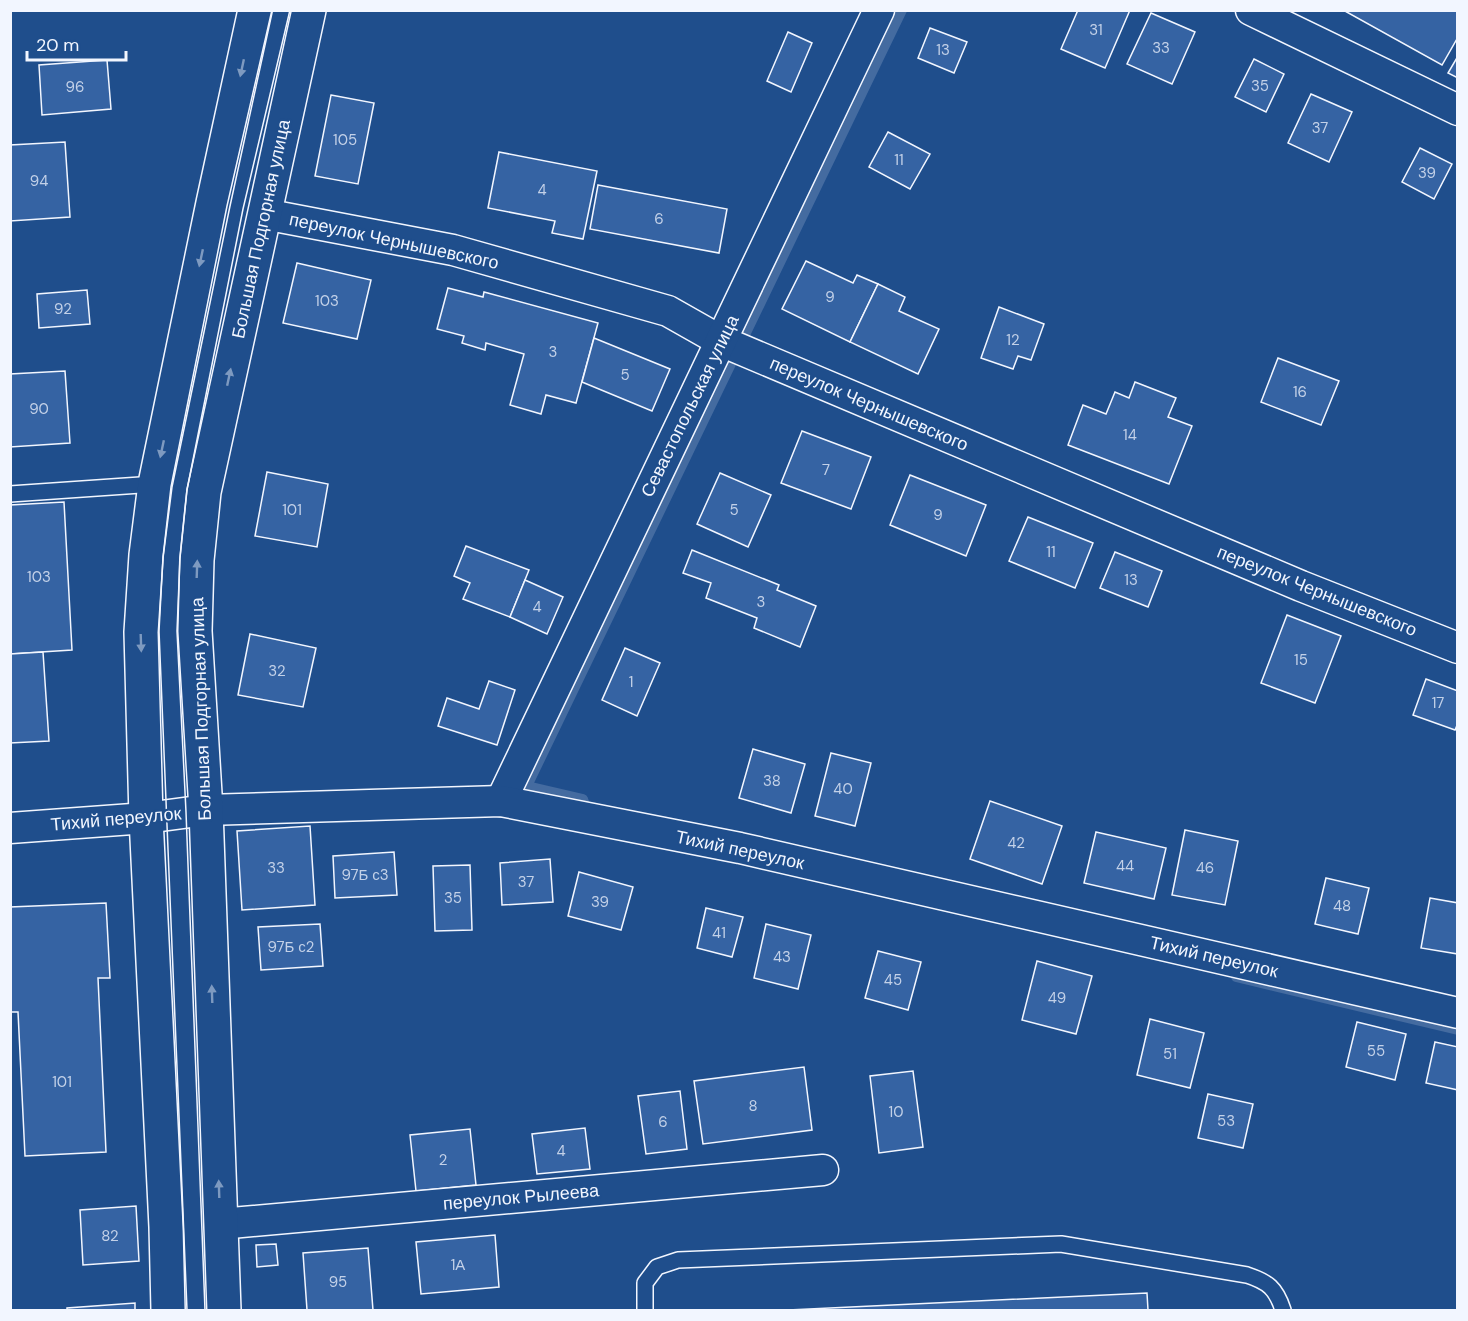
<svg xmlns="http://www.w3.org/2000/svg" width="1468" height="1321" viewBox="0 0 1468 1321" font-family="'DM Sans',sans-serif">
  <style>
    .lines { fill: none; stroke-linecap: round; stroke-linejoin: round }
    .stream { stroke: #446ba0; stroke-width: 10 }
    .building { fill: #3563a3; stroke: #f2f6ff; stroke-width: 1.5 }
    .lane-casing { stroke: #f2f6ff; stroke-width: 18 }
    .street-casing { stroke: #f2f6ff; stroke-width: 33 }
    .secondary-casing { stroke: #f2f6ff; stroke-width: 36 }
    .lane { stroke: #1f4e8c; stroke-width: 15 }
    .street { stroke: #1f4e8c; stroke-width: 30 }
    .secondary { stroke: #1f4e8c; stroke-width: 33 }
    .tram { stroke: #f2f6ff; stroke-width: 1.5 }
    .oneway { fill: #7e9ac0 }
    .labels { text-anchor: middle; stroke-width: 4.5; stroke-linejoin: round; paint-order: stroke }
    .number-label { font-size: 15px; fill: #c3d1e8 }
    .street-label { font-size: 18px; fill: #f2f6ff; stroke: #1f4e8c }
  </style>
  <rect width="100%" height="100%" fill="#1f4e8c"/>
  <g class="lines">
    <g class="stream">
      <path d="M588,814L583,799L527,786L902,10"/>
      <path d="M1236,977L1458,1030"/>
    </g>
  </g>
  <g class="building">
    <path d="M1078,10H1130L1105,68L1061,49Z"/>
    <path d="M1343,10H1458V37L1442,65Z"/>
    <path d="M1151,13L1195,32L1172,84L1127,64Z"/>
    <path d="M930,28L967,42L954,73L918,58Z"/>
    <path d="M788,32L812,43L791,92L767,81Z"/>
    <path d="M1458,56V78L1448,73Z"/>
    <path d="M1254,59L1284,74L1266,112L1235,97Z"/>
    <path d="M107,60L111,109L42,115L39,65Z"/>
    <path d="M1311,94L1352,112L1329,162L1288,143Z"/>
    <path d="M331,95L374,103L358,184L315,176Z"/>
    <path d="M888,132L930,154L910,189L869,167Z"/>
    <path d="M65,142L70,217L10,221V145Z"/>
    <path d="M1420,148L1452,164L1434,199L1402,182Z"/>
    <path d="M499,152L597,171L583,239L552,233L555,221L488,208Z"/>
    <path d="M598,185L727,209L719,253L590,229Z"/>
    <path d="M806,261L853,283L857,275L878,284L850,342L782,309Z"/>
    <path d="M297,263L371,280L357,339L283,323Z"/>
    <path d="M878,284L905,297L899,311L939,329L918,374L850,342Z"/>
    <path d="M448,288L483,297L484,292L598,323L576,403L546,395L541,414L510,405L524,354L486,343L485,350L462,343L464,336L437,329Z"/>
    <path d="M87,290L90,324L39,328L37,294Z"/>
    <path d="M999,307L1044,324L1031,360L1018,356L1013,369L981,358Z"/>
    <path d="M594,338L670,369L652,411L582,382Z"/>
    <path d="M1278,358L1339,381L1321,425L1261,402Z"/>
    <path d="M65,371L70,443L10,447V374Z"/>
    <path d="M1135,382L1176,398L1168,417L1192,426L1169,484L1068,445L1083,405L1106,414L1115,392L1129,398Z"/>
    <path d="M802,431L871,457L851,509L781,483Z"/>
    <path d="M267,472L328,484L317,547L255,536Z"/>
    <path d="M720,473L771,495L748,547L697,524Z"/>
    <path d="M910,475L986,505L966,556L890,525Z"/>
    <path d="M64,502L72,650L10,654V505Z"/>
    <path d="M1028,517L1093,543L1075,588L1009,561Z"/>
    <path d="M466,546L529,570L510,617L463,599L470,583L454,576Z"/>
    <path d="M692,550L779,585L777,590L816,606L800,647L754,628L757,618L706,598L711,583L683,573Z"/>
    <path d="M1115,552L1162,571L1148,607L1100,588Z"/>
    <path d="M525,580L563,597L547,634L510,617Z"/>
    <path d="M1287,615L1341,636L1315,703L1261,683Z"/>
    <path d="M250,634L316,648L303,707L238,695Z"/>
    <path d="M625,648L660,663L637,716L602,700Z"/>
    <path d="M43,652L49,741L10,743V654Z"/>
    <path d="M1426,679L1458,691V723L1455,730L1413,715Z"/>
    <path d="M489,681L515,690L497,745L438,726L447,698L479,709Z"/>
    <path d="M753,749L805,764L791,813L739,798Z"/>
    <path d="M831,753L871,763L855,826L815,816Z"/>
    <path d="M990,801L1062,826L1042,884L970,859Z"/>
    <path d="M310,826L315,905L242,910L237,831Z"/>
    <path d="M1185,830L1238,841L1225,905L1172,895Z"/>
    <path d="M1096,832L1166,848L1154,899L1084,883Z"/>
    <path d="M394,852L397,895L335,898L333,856Z"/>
    <path d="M550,859L553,902L502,905L500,863Z"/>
    <path d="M470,865L472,930L435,931L433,866Z"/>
    <path d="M579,872L633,887L621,930L568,916Z"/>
    <path d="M1326,878L1369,888L1358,934L1315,924Z"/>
    <path d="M1430,898L1458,903V954L1421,948Z"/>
    <path d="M106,903L110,978H98L106,1152L25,1156L18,1012H10V907Z"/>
    <path d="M706,908L743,917L732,957L697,948Z"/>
    <path d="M320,924L323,966L261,970L258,927Z"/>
    <path d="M766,924L811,935L798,989L754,978Z"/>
    <path d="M878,951L921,962L908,1010L865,998Z"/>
    <path d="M1037,961L1092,976L1076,1034L1022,1020Z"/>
    <path d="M1150,1019L1204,1033L1190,1088L1137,1075Z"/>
    <path d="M1357,1022L1406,1034L1395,1080L1346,1067Z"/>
    <path d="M1435,1042L1458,1047V1090L1426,1083Z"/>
    <path d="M804,1067L812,1130L703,1144L694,1081Z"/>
    <path d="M913,1071L923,1147L879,1153L870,1076Z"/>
    <path d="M680,1091L687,1149L646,1154L638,1096Z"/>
    <path d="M1208,1094L1253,1104L1243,1148L1198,1138Z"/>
    <path d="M585,1128L590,1169L537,1174L532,1134Z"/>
    <path d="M470,1129L476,1185L416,1191L410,1135Z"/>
    <path d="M136,1206L139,1261L83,1265L80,1210Z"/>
    <path d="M495,1235L499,1287L421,1294L416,1242Z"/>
    <path d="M276,1244L278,1265L257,1267L256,1245Z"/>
    <path d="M368,1248L373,1310H307L303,1253Z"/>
    <path d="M1147,1293L1148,1310H788Z"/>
    <path d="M135,1303V1310H67V1308Z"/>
  </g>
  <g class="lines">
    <defs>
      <g id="lane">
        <path d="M10,494L155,484"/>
        <path d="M645,1310V1283L657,1267L678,1260L1061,1244L1247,1275C1268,1282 1276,1288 1283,1310"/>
      </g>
      <g id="street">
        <path d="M1251,10L1458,110"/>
        <path d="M264,214L453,250L668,311L721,341L1301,586L1458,648"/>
        <path d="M501,801L879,10"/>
        <path d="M10,828L146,818L206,810L501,801L740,848L1458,1013"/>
        <path d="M220,1224L823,1170"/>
      </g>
      <g id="secondary">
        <path d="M168,1310L166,1227L146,818L141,632L146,555L155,484L213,203L255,10"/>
        <path d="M224,1310L206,810L195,631L197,560L204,492L309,10"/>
      </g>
    </defs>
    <use href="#lane" class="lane-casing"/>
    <use href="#street" class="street-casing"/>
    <use href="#secondary" class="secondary-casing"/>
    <use href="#lane" class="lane"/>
    <use href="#street" class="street"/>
    <use href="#secondary" class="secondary"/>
    <g class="tram">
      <path d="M187,1310L159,631L163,557L171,487L227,206L272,10"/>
      <path d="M205,1310L186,812L177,631L180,558L187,490L243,209L290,10"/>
    </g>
  </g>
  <defs><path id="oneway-solid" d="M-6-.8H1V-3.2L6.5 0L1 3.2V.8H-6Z" transform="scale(1.5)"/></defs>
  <g class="oneway">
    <use href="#oneway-solid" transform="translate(242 68) rotate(102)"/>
    <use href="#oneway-solid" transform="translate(201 258) rotate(102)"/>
    <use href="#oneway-solid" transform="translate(229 377) rotate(-78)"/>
    <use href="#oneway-solid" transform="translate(162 449) rotate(102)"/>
    <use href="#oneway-solid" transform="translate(197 569) rotate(-88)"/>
    <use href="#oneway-solid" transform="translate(141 643) rotate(88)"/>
    <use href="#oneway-solid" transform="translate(212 994) rotate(-92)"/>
    <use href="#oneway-solid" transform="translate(219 1189) rotate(-92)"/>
  </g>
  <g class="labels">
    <g class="number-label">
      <text x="1096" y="35">31</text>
      <text x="1161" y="53">33</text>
      <text x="943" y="55">13</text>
      <text x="1260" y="91">35</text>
      <text x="75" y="92">96</text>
      <text x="1320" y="133">37</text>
      <text x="345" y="145">105</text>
      <text x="899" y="165">11</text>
      <text x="1427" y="178">39</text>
      <text x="39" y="186">94</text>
      <text x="542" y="195">4</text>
      <text x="659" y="224">6</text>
      <text x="830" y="302">9</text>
      <text x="327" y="306">103</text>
      <text x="63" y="314">92</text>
      <text x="1013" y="345">12</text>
      <text x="553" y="357">3</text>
      <text x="625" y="380">5</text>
      <text x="1300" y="397">16</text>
      <text x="39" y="414">90</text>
      <text x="1130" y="440">14</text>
      <text x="826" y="475">7</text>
      <text x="292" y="515">101</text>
      <text x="734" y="515">5</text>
      <text x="938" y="520">9</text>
      <text x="1051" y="557">11</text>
      <text x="39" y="582">103</text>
      <text x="1131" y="585">13</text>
      <text x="761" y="607">3</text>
      <text x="537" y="612">4</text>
      <text x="1301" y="665">15</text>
      <text x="277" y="676">32</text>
      <text x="631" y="687">1</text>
      <text x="1438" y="708">17</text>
      <text x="772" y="786">38</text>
      <text x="843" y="794">40</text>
      <text x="1016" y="848">42</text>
      <text x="1125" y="871">44</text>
      <text x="276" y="873">33</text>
      <text x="1205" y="873">46</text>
      <text x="365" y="880">97Б с3</text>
      <text x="526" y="887">37</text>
      <text x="453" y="903">35</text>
      <text x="600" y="907">39</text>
      <text x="1342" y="911">48</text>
      <text x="719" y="938">41</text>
      <text x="291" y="952">97Б с2</text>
      <text x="782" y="962">43</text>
      <text x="893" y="985">45</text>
      <text x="1057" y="1003">49</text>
      <text x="1376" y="1056">55</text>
      <text x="1170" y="1059">51</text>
      <text x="62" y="1087">101</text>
      <text x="753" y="1111">8</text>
      <text x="896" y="1117">10</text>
      <text x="1226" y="1126">53</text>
      <text x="663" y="1127">6</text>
      <text x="561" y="1156">4</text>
      <text x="443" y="1165">2</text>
      <text x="110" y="1241">82</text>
      <text x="458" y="1270">1А</text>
      <text x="338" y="1287">95</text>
    </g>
    <g class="street-label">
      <text transform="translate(261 229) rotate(-78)" y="6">Большая Подгорная улица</text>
      <text transform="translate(394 241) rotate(12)" y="6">переулок Чернышевского</text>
      <text transform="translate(869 404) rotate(23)" y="6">переулок Чернышевского</text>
      <text transform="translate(690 406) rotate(-64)" y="6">Севастопольская улица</text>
      <text transform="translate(1317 591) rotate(22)" y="6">переулок Чернышевского</text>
      <text transform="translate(201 709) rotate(-92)" y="6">Большая Подгорная улица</text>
      <text transform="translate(116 819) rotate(-5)" y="6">Тихий переулок</text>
      <text transform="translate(740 850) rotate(12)" y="6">Тихий переулок</text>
      <text transform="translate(1214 957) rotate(13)" y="6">Тихий переулок</text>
      <text transform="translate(521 1197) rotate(-5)" y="6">переулок Рылеева</text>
    </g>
  </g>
  <rect width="1468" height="1321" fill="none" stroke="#f2f6ff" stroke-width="24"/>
  <path d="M27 51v9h99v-9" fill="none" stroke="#f2f6ff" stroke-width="3"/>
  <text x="36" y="51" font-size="18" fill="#f2f6ff" stroke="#1f4e8c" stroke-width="4.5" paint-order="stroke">20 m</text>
</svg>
